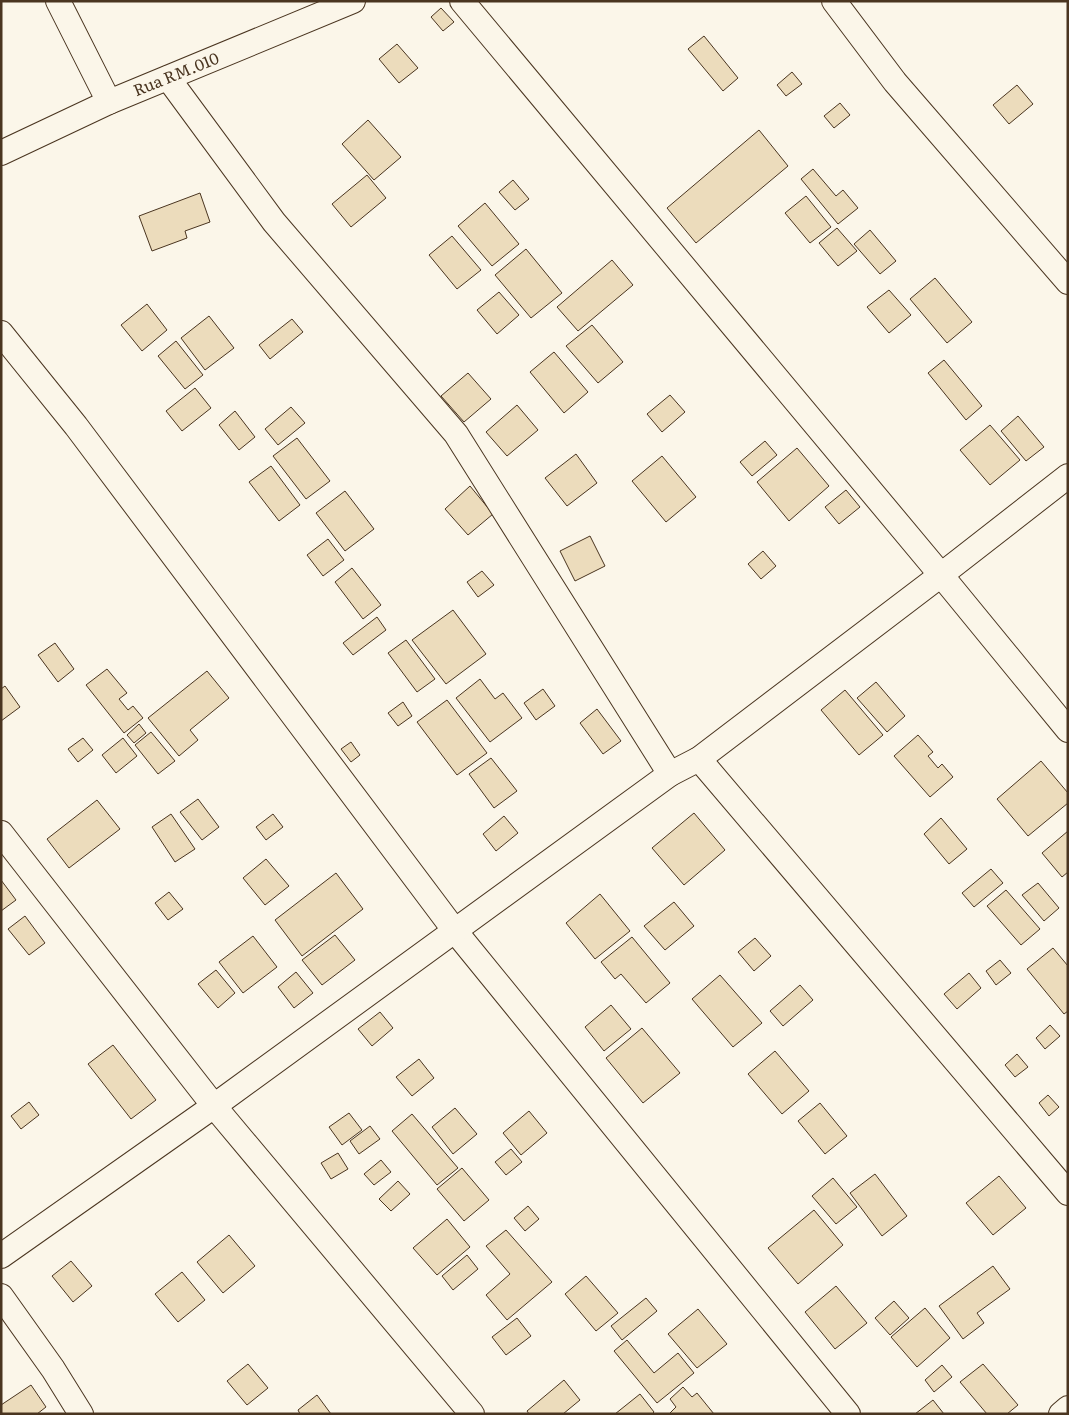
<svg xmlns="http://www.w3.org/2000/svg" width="1069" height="1415" viewBox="0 0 1069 1415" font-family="Literata,serif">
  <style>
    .building { fill: #ecdcbc; stroke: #4a3520 }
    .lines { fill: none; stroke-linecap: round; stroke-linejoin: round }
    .street-casing { stroke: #4a3520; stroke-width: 26 }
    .street { stroke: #fbf6e9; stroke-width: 24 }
    .labels { text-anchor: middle; stroke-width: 4; stroke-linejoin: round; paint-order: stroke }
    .street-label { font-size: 16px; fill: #4a3520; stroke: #fbf6e9 }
  </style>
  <rect width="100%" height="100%" fill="#fbf6e9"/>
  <g class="building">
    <path d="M441,8L454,22L443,31L431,17Z"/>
    <path d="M704,36L738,78L723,91L688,49Z"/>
    <path d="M397,44L418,68L399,83L379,59Z"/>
    <path d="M792,72L802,84L786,96L777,85Z"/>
    <path d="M1017,85L1033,104L1009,124L993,105Z"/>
    <path d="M840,103L850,115L834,128L824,116Z"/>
    <path d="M368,120L401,157L374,180L342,144Z"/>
    <path d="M759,130L788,166L696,243L667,208Z"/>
    <path d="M813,169L836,196L843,190L858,208L838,224L801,179Z"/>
    <path d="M367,175L386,198L351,227L332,204Z"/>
    <path d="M513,180L529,199L515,210L499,192Z"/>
    <path d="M200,193L210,222L185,231L187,238L152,251L139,216Z"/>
    <path d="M806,196L831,227L810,243L785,213Z"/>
    <path d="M485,203L519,244L492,266L458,226Z"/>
    <path d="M837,228L857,251L838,266L819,243Z"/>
    <path d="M870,230L896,261L880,274L854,244Z"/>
    <path d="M452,236L481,270L457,289L429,255Z"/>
    <path d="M526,249L562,293L531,318L495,275Z"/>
    <path d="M612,260L633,285L578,331L557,307Z"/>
    <path d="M935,278L972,322L947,343L910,299Z"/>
    <path d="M889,290L911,315L889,333L867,307Z"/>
    <path d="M499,292L519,315L497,334L477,310Z"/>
    <path d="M147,304L167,330L142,351L121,325Z"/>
    <path d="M209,316L234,348L205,370L181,338Z"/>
    <path d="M292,319L303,332L270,359L259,345Z"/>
    <path d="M592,325L623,362L598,383L566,346Z"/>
    <path d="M176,341L203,375L185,389L158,356Z"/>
    <path d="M554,352L588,392L564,413L530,372Z"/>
    <path d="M944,360L982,406L966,420L928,373Z"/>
    <path d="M468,373L491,399L464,422L441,396Z"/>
    <path d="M195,388L211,408L182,431L166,411Z"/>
    <path d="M670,395L685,412L662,432L647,414Z"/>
    <path d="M517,405L538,430L507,456L486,432Z"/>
    <path d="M291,407L305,423L278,445L265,429Z"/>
    <path d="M235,411L255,437L239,450L219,425Z"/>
    <path d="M1018,416L1044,447L1026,461L1001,431Z"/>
    <path d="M990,425L1020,460L990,485L960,450Z"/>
    <path d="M297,438L330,481L306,499L273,456Z"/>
    <path d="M765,441L777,455L752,476L740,462Z"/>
    <path d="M797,448L829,486L789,521L757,482Z"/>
    <path d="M576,454L597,483L567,506L545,478Z"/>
    <path d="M662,456L696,497L666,522L632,481Z"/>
    <path d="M271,466L300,505L279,521L249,482Z"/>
    <path d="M470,486L493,514L468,535L445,509Z"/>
    <path d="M846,490L860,507L839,524L825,507Z"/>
    <path d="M345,491L374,529L345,551L316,513Z"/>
    <path d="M590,536L605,566L575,581L560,551Z"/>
    <path d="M328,539L344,560L323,576L307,555Z"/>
    <path d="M763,551L776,566L761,579L748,564Z"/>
    <path d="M352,568L381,605L363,619L335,582Z"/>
    <path d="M482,571L494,585L478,597L467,582Z"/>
    <path d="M453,610L486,654L446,684L412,640Z"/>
    <path d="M377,617L386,630L353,655L343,643Z"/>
    <path d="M406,640L435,679L417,692L388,653Z"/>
    <path d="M55,643L74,669L58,682L38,655Z"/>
    <path d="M107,669L127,693L119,699L128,710L133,706L143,718L124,733L86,685Z"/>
    <path d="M207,671L229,698L190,730L198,740L179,756L148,718Z"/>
    <path d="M480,679L495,699L503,693L522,718L490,742L456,698Z"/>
    <path d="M876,682L905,716L887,732L857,698Z"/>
    <path d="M5,686L20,707L1,721V689Z"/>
    <path d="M543,689L555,706L536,720L524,703Z"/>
    <path d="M845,690L883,735L859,755L821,710Z"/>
    <path d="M447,700L487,753L457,775L417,722Z"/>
    <path d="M403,702L412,716L398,726L388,713Z"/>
    <path d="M597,709L621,741L603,754L580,723Z"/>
    <path d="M139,724L146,733L134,743L127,735Z"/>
    <path d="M151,732L175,761L158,774L135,745Z"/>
    <path d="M918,735L933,752L928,756L938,768L942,764L953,777L930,797L894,756Z"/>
    <path d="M83,738L93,750L78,762L68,749Z"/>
    <path d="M123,738L137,756L116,773L102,755Z"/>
    <path d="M351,742L360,755L351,762L341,749Z"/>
    <path d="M491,758L517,791L494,808L469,774Z"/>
    <path d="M1041,761L1068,793V803L1028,836L997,799Z"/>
    <path d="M198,799L219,827L202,840L180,812Z"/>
    <path d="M97,800L120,829L69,868L47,839Z"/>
    <path d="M694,813L725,850L684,885L652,848Z"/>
    <path d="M171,814L195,849L175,862L152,827Z"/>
    <path d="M273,814L283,827L266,840L256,827Z"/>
    <path d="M504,816L518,833L496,851L483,834Z"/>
    <path d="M941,818L967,849L949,864L924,834Z"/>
    <path d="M1068,831V872L1062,877L1042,853Z"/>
    <path d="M266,859L289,886L265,905L243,878Z"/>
    <path d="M991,869L1003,883L974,907L962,893Z"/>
    <path d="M336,873L363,909L302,956L275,920Z"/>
    <path d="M1,880L16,900L1,911Z"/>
    <path d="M1038,883L1059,908L1044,921L1022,895Z"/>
    <path d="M1006,890L1040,929L1021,945L987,906Z"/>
    <path d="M169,892L183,909L168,920L155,903Z"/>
    <path d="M600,894L630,931L595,959L566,923Z"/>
    <path d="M674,902L694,926L665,950L644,926Z"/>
    <path d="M25,916L45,943L29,955L8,929Z"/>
    <path d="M335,935L355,960L322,985L302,960Z"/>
    <path d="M253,936L277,967L243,993L219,962Z"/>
    <path d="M632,937L670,983L646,1003L621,974L615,979L601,962Z"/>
    <path d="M755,938L771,956L754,971L738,952Z"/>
    <path d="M1053,948L1068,966V1011L1064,1014L1027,969Z"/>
    <path d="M1000,960L1011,973L996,985L986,971Z"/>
    <path d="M216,970L235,993L218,1008L198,984Z"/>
    <path d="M296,972L313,993L294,1008L278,987Z"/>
    <path d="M969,973L981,988L957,1009L944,994Z"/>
    <path d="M720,975L762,1023L733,1047L692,999Z"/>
    <path d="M800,985L813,1000L783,1026L770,1011Z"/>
    <path d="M611,1005L631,1029L604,1051L585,1027Z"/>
    <path d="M380,1012L393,1028L372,1046L358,1029Z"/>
    <path d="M1050,1025L1060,1036L1045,1049L1036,1038Z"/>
    <path d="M642,1028L680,1073L643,1103L606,1058Z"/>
    <path d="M113,1045L156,1100L131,1119L88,1064Z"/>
    <path d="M775,1051L809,1091L782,1114L748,1074Z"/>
    <path d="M1017,1054L1028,1067L1015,1077L1005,1065Z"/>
    <path d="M419,1059L434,1078L412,1096L396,1077Z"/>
    <path d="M1048,1095L1059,1107L1049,1116L1039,1103Z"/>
    <path d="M29,1102L39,1115L21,1129L11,1116Z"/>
    <path d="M820,1103L847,1136L825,1154L798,1121Z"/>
    <path d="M455,1108L477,1134L453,1154L432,1127Z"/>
    <path d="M529,1111L547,1133L521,1155L503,1133Z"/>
    <path d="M349,1113L362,1130L342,1145L329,1127Z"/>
    <path d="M412,1114L458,1168L437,1185L392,1131Z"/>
    <path d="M370,1126L380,1139L359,1154L350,1141Z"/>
    <path d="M511,1149L522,1162L506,1175L495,1162Z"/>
    <path d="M338,1153L348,1169L331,1179L321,1163Z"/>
    <path d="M381,1160L391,1172L374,1185L364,1174Z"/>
    <path d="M462,1168L489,1200L464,1221L437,1189Z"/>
    <path d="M875,1174L907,1216L882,1236L850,1193Z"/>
    <path d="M999,1176L1026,1208L993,1235L966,1203Z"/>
    <path d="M833,1178L857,1207L836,1224L812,1196Z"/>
    <path d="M398,1181L410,1194L391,1211L379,1199Z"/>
    <path d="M528,1206L539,1219L525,1231L514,1218Z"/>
    <path d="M814,1210L843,1245L798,1284L768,1248Z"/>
    <path d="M447,1219L470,1247L437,1275L413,1248Z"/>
    <path d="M506,1230L552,1282L507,1320L486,1295L510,1274L486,1246Z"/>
    <path d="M229,1235L255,1266L223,1293L197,1262Z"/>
    <path d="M467,1255L478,1269L453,1290L442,1276Z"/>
    <path d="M71,1261L92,1286L73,1302L52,1276Z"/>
    <path d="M993,1266L1010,1289L977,1313L984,1323L963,1339L939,1306Z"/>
    <path d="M182,1272L205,1300L178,1322L155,1294Z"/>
    <path d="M586,1276L618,1313L596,1331L565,1294Z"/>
    <path d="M836,1286L867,1323L835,1349L805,1312Z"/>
    <path d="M646,1298L657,1311L622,1340L611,1326Z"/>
    <path d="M894,1301L909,1318L890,1335L875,1318Z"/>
    <path d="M925,1308L950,1338L917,1367L891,1337Z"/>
    <path d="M698,1309L727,1344L697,1368L668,1334Z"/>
    <path d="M517,1318L531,1336L506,1355L492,1337Z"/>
    <path d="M627,1340L654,1373L678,1353L694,1373L657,1403L614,1351Z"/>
    <path d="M248,1364L268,1388L247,1405L227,1381Z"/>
    <path d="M983,1364L1018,1405L1007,1414H987L960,1382Z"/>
    <path d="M942,1365L952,1377L934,1392L925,1380Z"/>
    <path d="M564,1380L580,1400L563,1414H529L527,1411Z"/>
    <path d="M31,1385L46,1407L37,1414H1V1405Z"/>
    <path d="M683,1387L692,1397L697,1393L714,1414H670V1413L676,1407L670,1399Z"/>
    <path d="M640,1394L654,1412L652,1414H615Z"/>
    <path d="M317,1395L331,1414H300L298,1410Z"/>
    <path d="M933,1400L944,1414H915Z"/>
  </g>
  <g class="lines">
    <defs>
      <g id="street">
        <path d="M58,1L109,102"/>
        <path d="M462,1L941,575L1068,730"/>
        <path d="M834,1L895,82L1068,282"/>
        <path d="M168,78L274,222L456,434L670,774"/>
        <path d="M1,153L109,102L353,1"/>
        <path d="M1,333L76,426L455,931L848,1414"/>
        <path d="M699,759L1068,1193"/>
        <path d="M1,833L214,1106L472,1414"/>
        <path d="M1,1256L214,1106L670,774L699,759L941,575L1068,476"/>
        <path d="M1,1296L53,1369L81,1414"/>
        <path d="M1061,1414L1068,1408"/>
      </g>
    </defs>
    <use href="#street" class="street-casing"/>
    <use href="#street" class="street"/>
  </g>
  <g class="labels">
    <g class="street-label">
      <text transform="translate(176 74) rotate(-22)" y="6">Rua RM.010</text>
    </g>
  </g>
  <rect width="1069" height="1415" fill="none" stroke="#4a3520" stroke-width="5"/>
</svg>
